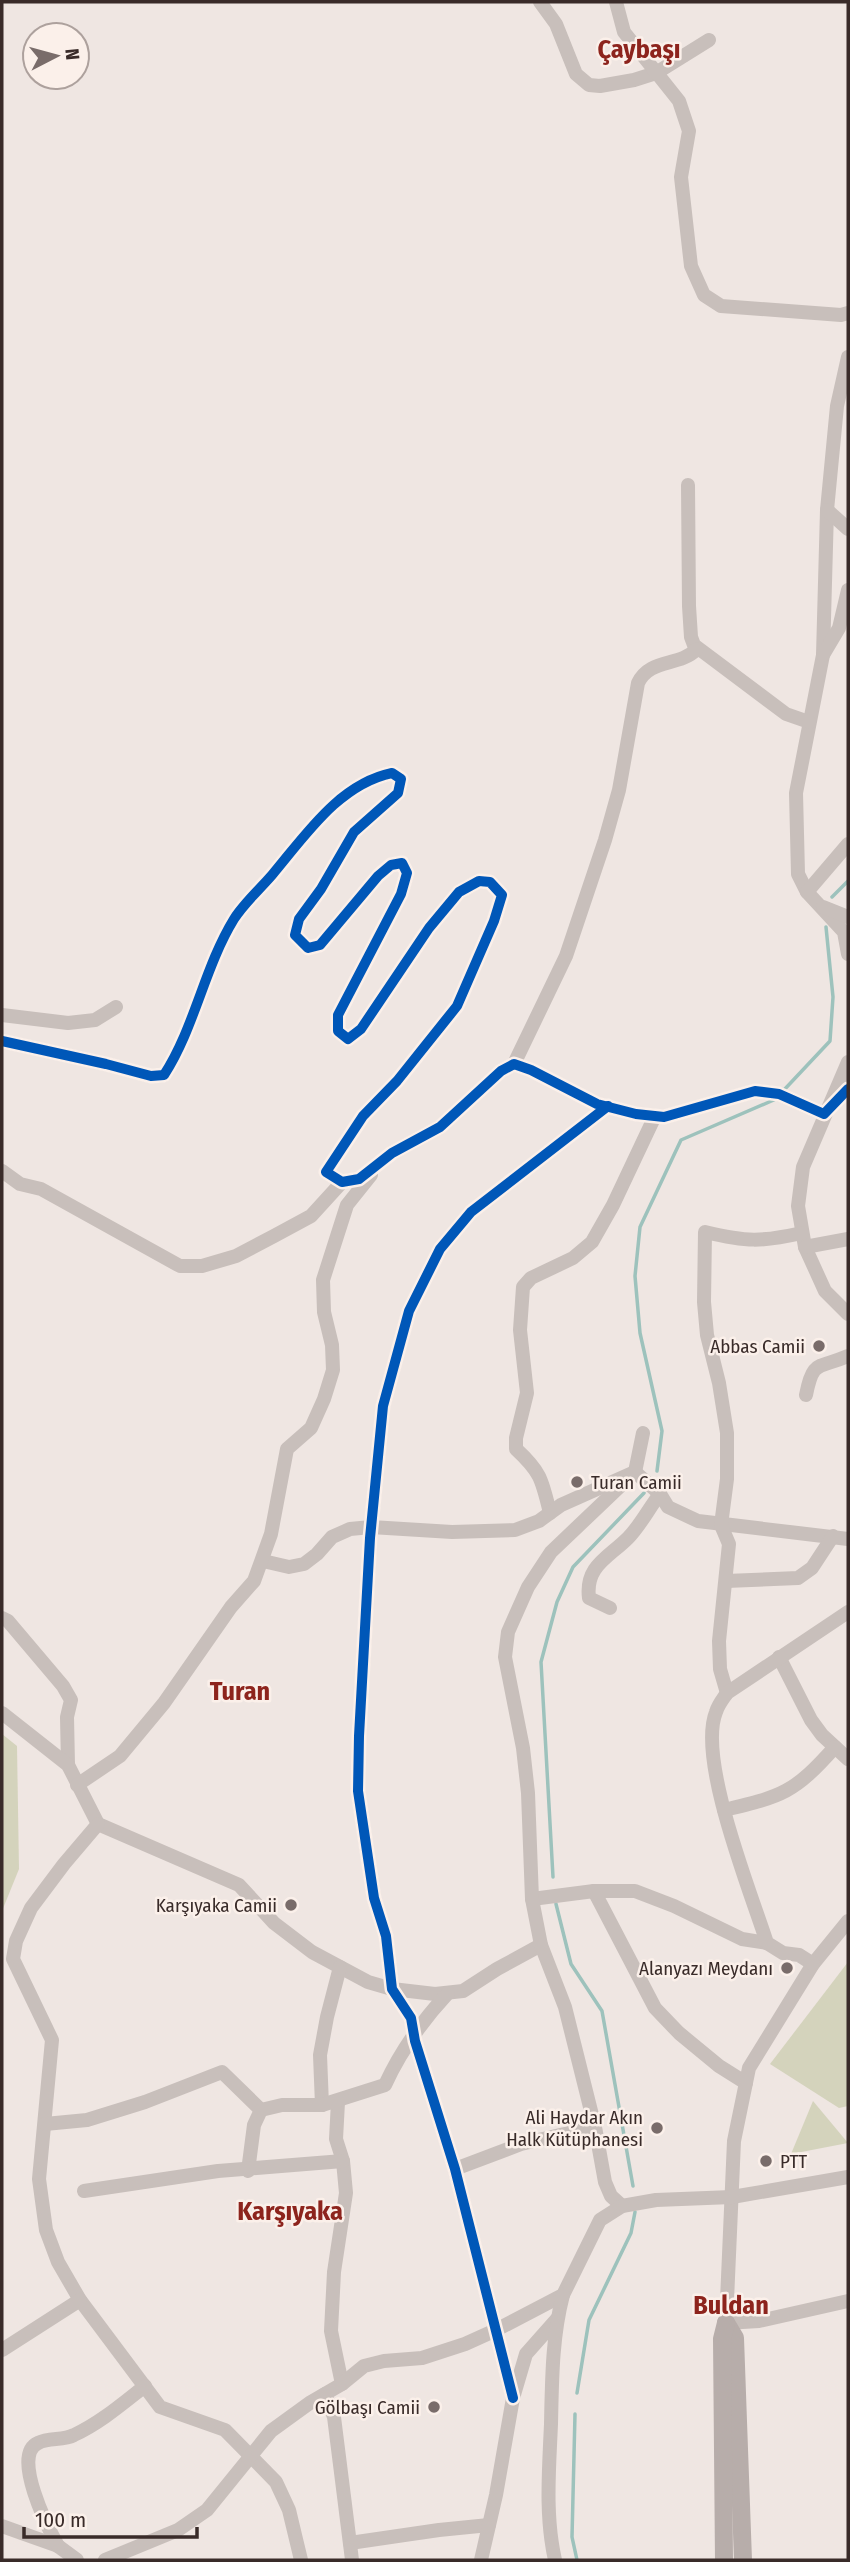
<svg xmlns="http://www.w3.org/2000/svg" width="850" height="2562" viewBox="0 0 850 2562" font-family="'Fira Sans Condensed',sans-serif">
  <style>
    .green { fill: #d4d3bc }
    .lines { fill: none; stroke-linecap: round; stroke-linejoin: round }
    .stream { stroke: #9dc2bc; stroke-width: 3.5 }
    .minor { stroke: #c8bfbb; stroke-width: 14 }
    .major { stroke: #b7adaa; stroke-width: 18 }
    .cycleway-casing { stroke: #fbf0ea; stroke-width: 15 }
    .cycleway { stroke: #0057b8; stroke-width: 10 }
    .poi-dot { fill: #796c6a; stroke: #fbf0ea; stroke-width: 2.5 }
    .labels { text-anchor: middle; stroke-width: 5; stroke-linejoin: round; paint-order: stroke }
    .poi-label { font-size: 19px; fill: #392b29; stroke: #fbf0ea; text-anchor: end }
    .district-label { font-size: 26px; font-weight: bold; fill: #8d241d; stroke: #fbf0ea }
  </style>
  <rect width="100%" height="100%" fill="#efe6e2"/>
  <g class="green">
    <path d="M2,1734L17,1746L19,1869L2,1911Z"/>
    <path d="M848,1962V2106L839,2108L770,2064Z"/>
    <path d="M813,2101L848,2143L791,2154Z"/>
  </g>
  <g class="lines">
    <g class="stream">
      <path d="M832,897L848,881"/>
      <path d="M783,1091L830,1041L833,997L826,927"/>
      <path d="M657,1471L662,1431L640,1333L635,1276L640,1227L681,1140L776,1099"/>
      <path d="M553,1877L541,1662L557,1602L573,1567L644,1493"/>
      <path d="M556,1904L571,1964L602,2011L633,2186"/>
      <path d="M577,2393L589,2320L631,2233L635,2212"/>
      <path d="M575,2414L572,2537L577,2560"/>
    </g>
    <g class="minor">
      <path d="M540,2L556,24L576,74L589,85L600,86L634,80L656,73L709,40"/>
      <path d="M616,2L624,32L679,101L689,131L681,177L691,266L704,295L721,306L841,315L848,313"/>
      <path d="M848,357L837,406L827,510L823,655L796,793L798,874L807,892L844,932L848,954"/>
      <path d="M688,485L689,606L691,637L694,645L786,714L809,722"/>
      <path d="M827,510L848,529"/>
      <path d="M823,655L839,628L848,590"/>
      <path d="M807,892L848,844"/>
      <path d="M823,907L848,917"/>
      <path d="M2,1015L68,1023L95,1020L116,1007"/>
      <path d="M2,1041L106,1064L151,1076L164,1075C195,1027 204,968 234,919C244,903 260,889 272,875C305,836 339,784 392,773L401,779L398,793L354,832L321,889L299,919L295,935L308,948L320,945L378,876L391,865L402,863L407,873L401,894L338,1015V1031L348,1039L361,1029L429,928L459,892L479,881L490,882L502,895L494,921L457,1006L397,1081L363,1116L326,1172L342,1182L359,1179L392,1153L440,1127L501,1071L514,1064L531,1070L597,1104L636,1114L664,1117L755,1091L779,1094L824,1114L848,1089"/>
      <path d="M848,1062L803,1167L798,1206L805,1247L825,1291L848,1314"/>
      <path d="M514,1064L566,956L605,840L619,790L638,683C650,658 679,667 697,649"/>
      <path d="M2,1171L20,1184L41,1189L180,1266H202L236,1256L274,1236L311,1216L342,1182"/>
      <path d="M805,1247L848,1239"/>
      <path d="M806,1395C813,1359 818,1369 848,1356"/>
      <path d="M550,1513C542,1480 541,1472 516,1449V1438L527,1393L520,1330L523,1287L531,1278L573,1258L592,1242L613,1205L655,1116"/>
      <path d="M263,1561L289,1567L304,1564L317,1554L332,1537L350,1529L371,1527L452,1532L515,1530L539,1521L561,1505L635,1472L660,1494L668,1507L698,1521L848,1539"/>
      <path d="M726,1581L798,1578L812,1568L833,1536"/>
      <path d="M610,1608L589,1598C585,1566 608,1558 628,1538C640,1526 649,1508 660,1494"/>
      <path d="M2,1618L8,1621L63,1686L71,1700L67,1717L68,1765"/>
      <path d="M779,1657L811,1720L822,1735L848,1759"/>
      <path d="M727,1693L720,1669L719,1641L729,1544L721,1525L727,1479V1433L719,1383L707,1335L704,1302L705,1232C747,1242 761,1242 802,1233"/>
      <path d="M2,1713L68,1765L98,1824L239,1885L274,1923L312,1952L368,1982L392,1989L435,1994L463,1991L497,1969L541,1945"/>
      <path d="M77,1785L120,1756L164,1703L231,1607L254,1581L271,1534L287,1449L311,1428L324,1399L333,1370L332,1345L324,1312L323,1280L347,1205L371,1175"/>
      <path d="M724,1810C783,1796 794,1793 835,1747"/>
      <path d="M98,1824L64,1864L31,1908L16,1941L13,1959L52,2040L39,2179L46,2230L58,2262L80,2300L160,2407L225,2430L276,2482L289,2510L301,2560"/>
      <path d="M594,1891L655,2008L679,2033L719,2066L746,2083"/>
      <path d="M532,1899L594,1891H635L674,1906L742,1939L767,1943"/>
      <path d="M848,1921L813,1964L749,2068L734,2141L726,2323L759,2321L848,2301"/>
      <path d="M813,1964L799,1955L783,1953L767,1943C751,1893 697,1759 716,1712C718,1705 723,1699 727,1693L848,1612"/>
      <path d="M338,2102L336,2139L343,2161L346,2193L334,2272L331,2331L342,2384"/>
      <path d="M322,2105L320,2055L327,2017L340,1967"/>
      <path d="M45,2124L87,2120L145,2102L222,2072L261,2110"/>
      <path d="M455,2169L521,2144L595,2127"/>
      <path d="M248,2171L254,2125L261,2110L282,2105H322L385,2085C401,2050 422,2021 448,1993"/>
      <path d="M84,2191L218,2171L343,2161"/>
      <path d="M622,2206L611,2196L605,2182L595,2127L565,2007L541,1945L532,1899L528,1793L523,1748L505,1657L508,1632L528,1587L551,1552L635,1472L643,1433"/>
      <path d="M2,2350L80,2300"/>
      <path d="M325,2394L334,2417L352,2560"/>
      <path d="M513,2398L455,2169L415,2041L411,2018L392,1989L386,1936L374,1898L358,1791L359,1736L370,1538L383,1406L409,1311L440,1249L471,1212L608,1106"/>
      <path d="M2,2526L58,2546L77,2560"/>
      <path d="M350,2543L439,2530L489,2525"/>
      <path d="M58,2546C48,2528 11,2455 38,2443C49,2437 63,2441 74,2435C100,2423 122,2404 145,2386"/>
      <path d="M105,2560L178,2530L207,2510L271,2431L311,2402L342,2384L364,2366L384,2361L422,2358L465,2344L496,2330L563,2295L600,2220L622,2206L656,2200L732,2197L848,2177"/>
      <path d="M481,2560L496,2495L513,2398L526,2354L557,2319"/>
      <path d="M555,2560C545,2516 549,2470 551,2424C552,2380 552,2337 563,2295"/>
    </g>
    <g class="major">
      <path d="M726,2323L735,2338L743,2560"/>
      <path d="M724,2560L722,2339L726,2323"/>
    </g>
    <defs>
      <g id="cycleway">
        <path d="M2,1041L106,1064L151,1076L164,1075C195,1027 204,968 234,919C244,903 260,889 272,875C305,836 339,784 392,773L401,779L398,793L354,832L321,889L299,919L295,935L308,948L320,945L378,876L391,865L402,863L407,873L401,894L338,1015V1031L348,1039L361,1029L429,928L459,892L479,881L490,882L502,895L494,921L457,1006L397,1081L363,1116L326,1172L342,1182L359,1179L392,1153L440,1127L501,1071L514,1064L531,1070L597,1104L636,1114L664,1117L755,1091L779,1094L824,1114L848,1089"/>
        <path d="M513,2398L455,2169L415,2041L411,2018L392,1989L386,1936L374,1898L358,1791L359,1736L370,1538L383,1406L409,1311L440,1249L471,1212L608,1106"/>
      </g>
    </defs>
    <use href="#cycleway" class="cycleway-casing"/>
    <use href="#cycleway" class="cycleway"/>
  </g>
  <g class="poi-dot">
    <circle cx="819" cy="1346" r="7"/>
    <circle cx="577" cy="1482" r="7"/>
    <circle cx="291" cy="1905" r="7"/>
    <circle cx="787" cy="1968" r="7"/>
    <circle cx="657" cy="2128" r="7"/>
    <circle cx="766" cy="2161" r="7"/>
    <circle cx="434" cy="2407" r="7"/>
  </g>
  <g class="labels">
    <g class="poi-label">
      <text x="805" y="1353">Abbas Camii</text>
      <text x="591" y="1489" text-anchor="start">Turan Camii</text>
      <text x="277" y="1912">Karşıyaka Camii</text>
      <text x="773" y="1975">Alanyazı Meydanı</text>
      <text x="643" y="2124">Ali Haydar Akın<tspan x="643" dy="22">Halk Kütüphanesi</tspan></text>
      <text x="780" y="2168" text-anchor="start">PTT</text>
      <text x="420" y="2414">Gölbaşı Camii</text>
    </g>
    <g class="district-label">
      <text x="639" y="58">Çaybaşı</text>
      <text x="240" y="1700">Turan</text>
      <text x="290" y="2220">Karşıyaka</text>
      <text x="731" y="2314">Buldan</text>
    </g>
  </g>
  <rect width="850" height="2562" fill="none" stroke="#392b29" stroke-width="7"/>
  <g transform="translate(56 56) rotate(84)"><circle r="33" fill="#fbf0ea" stroke="#ada19d" stroke-width="2"/>
  <path d="M0-5L12 26L0 18L-12 26Z" fill="#796c6a"/>
  <text y="-10" font-size="19" font-weight="bold" text-anchor="middle" fill="#392b29">N</text>
  </g>
  <path d="M24 2527v10h173v-10" fill="none" stroke="#392b29" stroke-width="3.5"/>
  <text x="35" y="2527" font-size="21" fill="#392b29" stroke="#fbf0ea" stroke-width="5" paint-order="stroke">100 m</text>
</svg>
